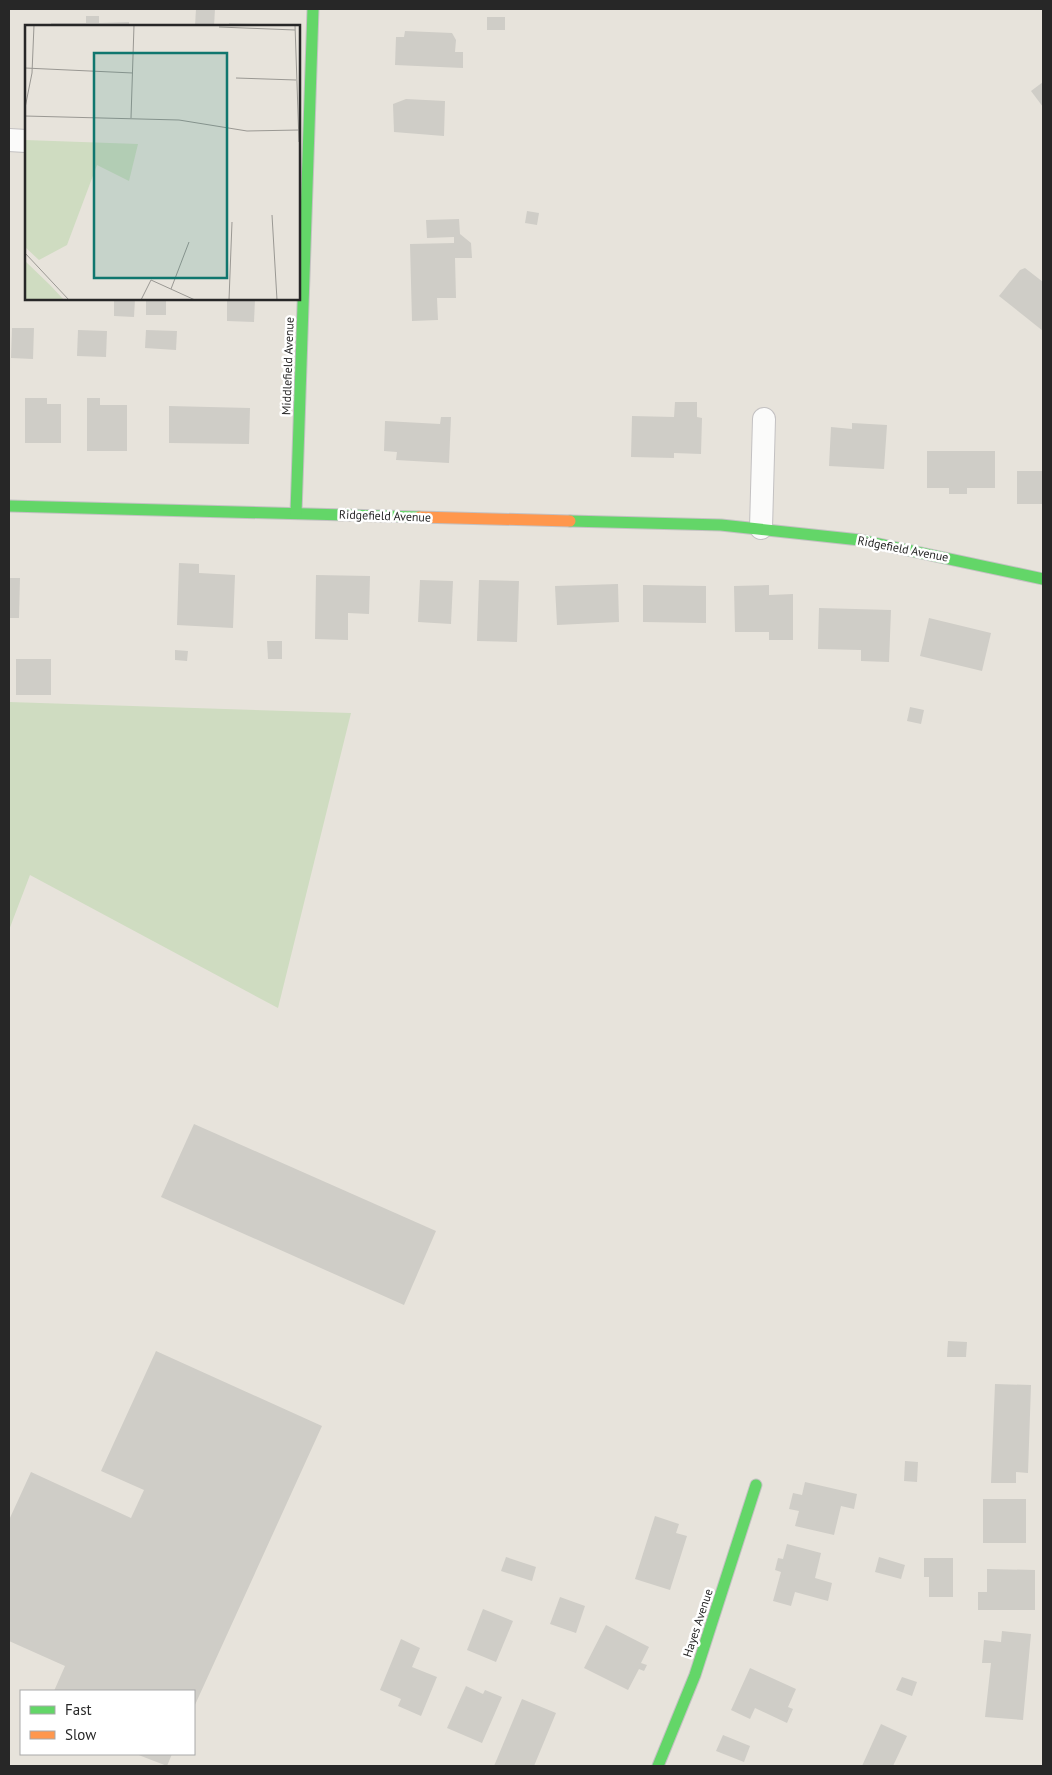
<svg xmlns="http://www.w3.org/2000/svg" width="1052" height="1775" viewBox="0 0 1052 1775" font-family="'PT Sans',sans-serif">
  <style>
    .cemetery { fill: #cfdcc1 }
    .building { fill: #cfcdc7 }
    .lines { fill: none; stroke-linecap: round; stroke-linejoin: round }
    .street-casing { stroke: #c3c1c2; stroke-width: 24 }
    .fast-casing { stroke: #c3c1c2; stroke-width: 13 }
    .slow-casing { stroke: #c3c1c2; stroke-width: 13 }
    .street { stroke: #fbfbfa; stroke-width: 22 }
    .fast { stroke: #63d668; stroke-width: 11 }
    .slow { stroke: #ff974d; stroke-width: 11 }
    .labels { text-anchor: middle; stroke-width: 5; stroke-linejoin: round; paint-order: stroke }
    .street-label { font-size: 12px; fill: #272727; stroke: #fff }
    .inset-road { fill: none; stroke: #9a9893; stroke-width: 1 }
    .view { fill: #0f766e; fill-opacity: 0.15; stroke: #0f766e; stroke-width: 2.5 }
    .inset-edge { fill: none; stroke: #272727; stroke-width: 2.5 }
  </style>
  <rect width="100%" height="100%" fill="#e7e3db"/>
  <path class="cemetery" d="M9,702L351,713L278,1008L30,875L9,930Z"/>
  <g class="building">
    <path d="M196,9H215L214,26H195Z"/>
    <path d="M86,16H99V23L129,22V26H51V23H86Z"/>
    <rect x="487" y="17" width="18" height="13"/>
    <path d="M229,23L259,24V26H229Z"/>
    <path d="M405,31L452,33L456,40L455,52H463V68L395,65L396,37H404Z"/>
    <path d="M1043,82V107L1031,91Z"/>
    <path d="M406,99L445,101L444,136L394,132L393,104Z"/>
    <path d="M527,211L539,213L537,225L525,223Z"/>
    <path d="M459,219L460,234L471,243L472,258H455L456,298H437L438,320L412,321L410,244L454,243V237L427,238L426,220Z"/>
    <path d="M1025,268L1043,282V331L999,296L1020,270Z"/>
    <path d="M114,299H135L134,317L114,316Z"/>
    <rect x="146" y="299" width="20" height="16"/>
    <path d="M227,299H255L254,322L227,321Z"/>
    <path d="M12,328H34L33,359L11,358Z"/>
    <path d="M78,330L107,331L106,357L77,356Z"/>
    <path d="M146,330L177,331L176,350L145,348Z"/>
    <path d="M25,398H47V404H61V443H25Z"/>
    <path d="M87,398H100V405H127V451H87Z"/>
    <path d="M675,402H697V417L702,418L701,454L674,453V458L631,457L632,416L674,417Z"/>
    <path d="M169,406L250,408L249,444L169,443Z"/>
    <path d="M441,417H451L449,463L396,460L397,452L384,451L385,421L440,424Z"/>
    <path d="M852,423L887,425L884,469L829,466L831,427L852,429Z"/>
    <path d="M927,451H995V488H967V494H949V488H927Z"/>
    <rect x="1017" y="471" width="26" height="33"/>
    <path d="M179,563L199,564V573L235,575L233,628L177,625Z"/>
    <path d="M316,575L370,576L369,614L348,613V640L315,639Z"/>
    <path d="M9,578H20L19,618H9Z"/>
    <path d="M420,580L453,581L451,624L418,622Z"/>
    <path d="M479,580L519,581L517,642L477,641Z"/>
    <path d="M618,584L619,622L557,625L555,586Z"/>
    <path d="M643,585L706,586V623L643,622Z"/>
    <path d="M769,585V595L793,594V640H769V632H735L734,586Z"/>
    <path d="M819,608L891,610L889,662L861,661V650L818,649Z"/>
    <path d="M929,618L991,633L982,671L920,656Z"/>
    <path d="M267,641H282V659H268Z"/>
    <path d="M175,650L188,651L187,661L175,660Z"/>
    <rect x="16" y="659" width="35" height="36"/>
    <path d="M910,707L924,710L921,724L907,721Z"/>
    <path d="M194,1124L436,1231L404,1305L161,1197Z"/>
    <path d="M948,1341L967,1342L966,1357H947Z"/>
    <path d="M156,1351L322,1426L194,1707V1691H54L65,1666L9,1641V1520L31,1472L131,1518L144,1490L101,1471Z"/>
    <path d="M995,1384L1031,1385L1028,1473L1016,1472V1483H991Z"/>
    <path d="M905,1461L918,1462L917,1482L904,1481Z"/>
    <path d="M805,1482L857,1494L854,1509L841,1506L834,1535L795,1526L799,1511L789,1509L793,1493L802,1495Z"/>
    <rect x="983" y="1499" width="43" height="44"/>
    <path d="M655,1516L679,1524L676,1533L687,1536L670,1590L635,1579Z"/>
    <path d="M787,1544L821,1553L815,1578L832,1583L828,1601L795,1592L791,1606L773,1601L781,1572L775,1570L778,1558L783,1559Z"/>
    <path d="M506,1557L536,1567L532,1581L501,1571Z"/>
    <path d="M879,1557L905,1565L901,1579L875,1572Z"/>
    <path d="M924,1558H953V1597H929V1577H924Z"/>
    <path d="M987,1569L1035,1570V1610H978V1592H987Z"/>
    <path d="M560,1597L585,1606L576,1633L550,1624Z"/>
    <path d="M483,1609L513,1621L496,1662L467,1650Z"/>
    <path d="M606,1625L649,1647L641,1663L647,1665L644,1671L639,1669L628,1690L584,1668Z"/>
    <path d="M1002,1631L1031,1634L1023,1720L985,1717L991,1663H982L984,1640L1001,1642Z"/>
    <path d="M401,1639L420,1648L412,1667L437,1677L421,1716L398,1706L401,1699L380,1690Z"/>
    <path d="M750,1668L796,1689L788,1707L793,1709L787,1723L755,1708L750,1719L731,1710Z"/>
    <path d="M902,1677L917,1682L912,1696L896,1690Z"/>
    <path d="M466,1686L483,1694L485,1690L502,1697L482,1743L447,1728Z"/>
    <path d="M522,1699L556,1713L534,1766H494Z"/>
    <path d="M881,1724L907,1736L893,1766H862Z"/>
    <path d="M723,1735L750,1746L744,1762L716,1751Z"/>
    <path d="M136,1754H172L167,1766Z"/>
  </g>
  <g class="lines">
    <defs>
      <g id="street">
        <path d="M9,140L26,141"/>
        <path d="M761,528L764,419"/>
      </g>
      <g id="fast">
        <path d="M9,506L419,517"/>
        <path d="M296,513L313,9"/>
        <path d="M570,521L721,525L860,540L1043,579"/>
        <path d="M658,1766L695,1675L756,1485"/>
      </g>
      <path id="slow" d="M419,517L570,521"/>
    </defs>
    <use href="#street" class="street-casing"/>
    <use href="#fast" class="fast-casing"/>
    <use href="#slow" class="slow-casing"/>
    <use href="#street" class="street"/>
    <use href="#fast" class="fast"/>
    <use href="#slow" class="slow"/>
  </g>
  <g class="labels">
    <g class="street-label">
      <text transform="translate(288 366) rotate(-88)" y="4">Middlefield Avenue</text>
      <text transform="translate(385 516) rotate(2)" y="4">Ridgefield Avenue</text>
      <text transform="translate(903 549) rotate(11)" y="4">Ridgefield Avenue</text>
      <text transform="translate(698 1623) rotate(-72)" y="4">Hayes Avenue</text>
    </g>
  </g>
  <g transform="translate(25 25)">
    <rect width="275" height="275" fill="#e7e3db"/>
    <path d="M0,115L113,119L104,156L72,140L42,220L14,235L0,222ZM0,236L25,260L39,275H0Z" fill="#cfdcc1"/>
    <path class="inset-road" d="M270,0L274,117M194,2L270,5M0,43L108,48M211,53L271,55M0,83L7,48L9,0M0,91L154,95L222,106L274,105M106,93L109,0M247,190L252,275M0,228L44,275M146,264L164,217M116,275L126,255L170,275M204,275L207,197"/>
    <path class="view" d="M69,28H202V253H69Z"/>
    <rect width="275" height="275" class="inset-edge"/>
  </g>
  <rect width="1052" height="1775" fill="none" stroke="#272727" stroke-width="20"/>
  <rect x="20" y="1690" width="175" height="65" fill="#ffffff" stroke="#a9a9a9"/>
  <rect x="30" y="1706" width="25" height="8" fill="#63d668" stroke="#a9a9a9"/>
  <text x="65" y="1715" font-size="15" fill="#272727">Fast</text>
  <rect x="30" y="1731" width="25" height="8" fill="#ff974d" stroke="#a9a9a9"/>
  <text x="65" y="1740" font-size="15" fill="#272727">Slow</text>
</svg>
